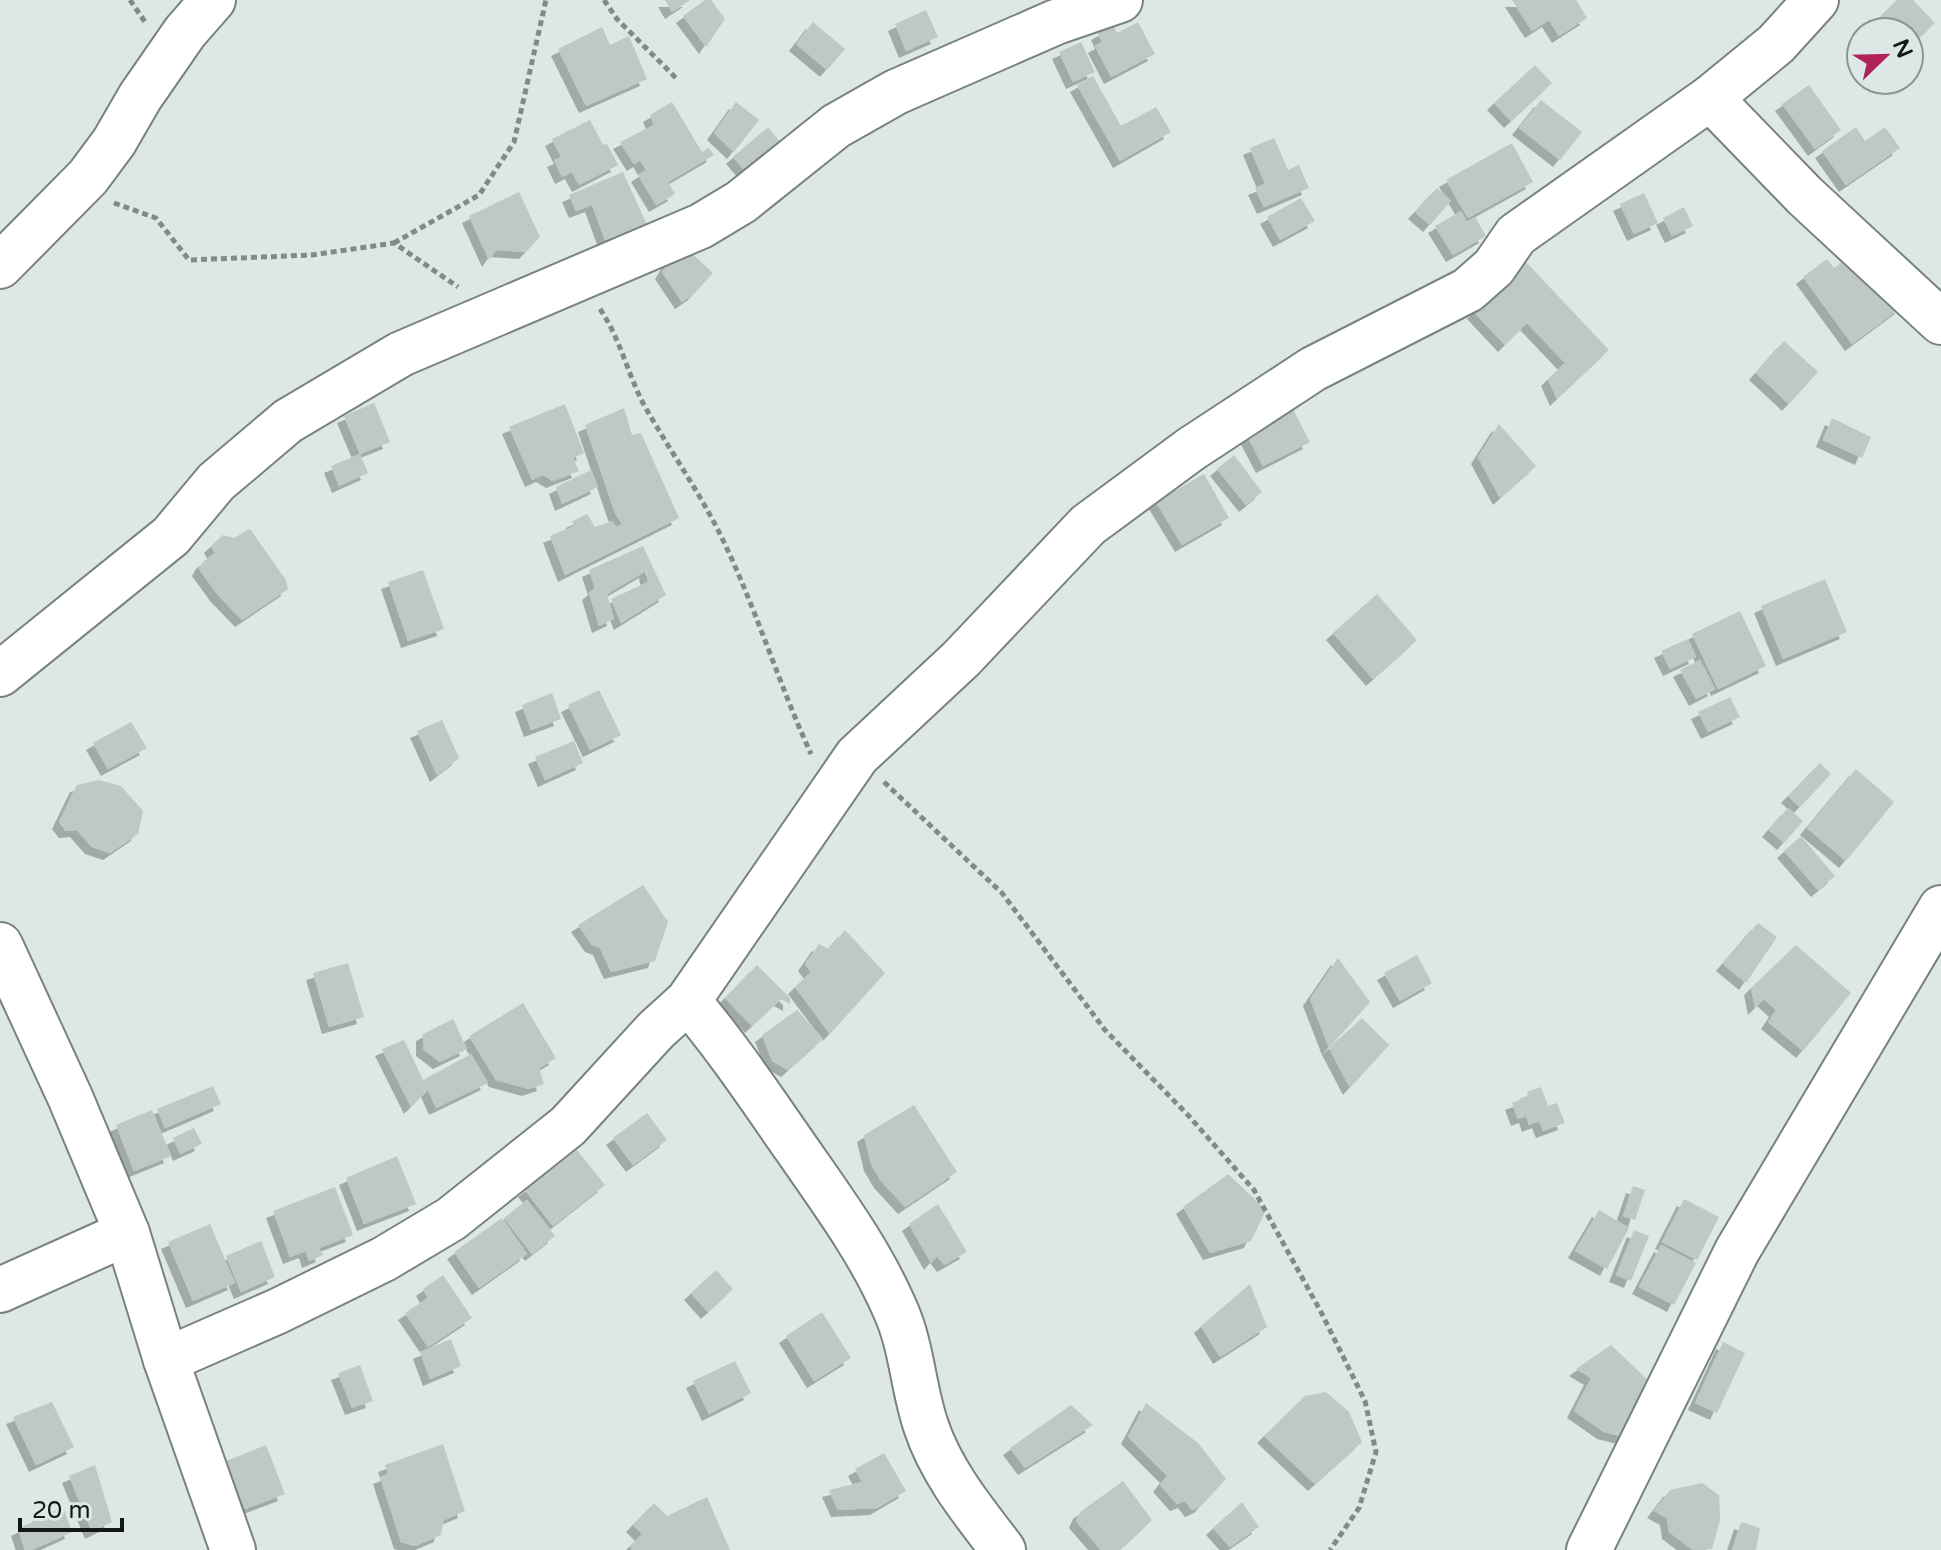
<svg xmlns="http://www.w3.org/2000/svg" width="1941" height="1550" viewBox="0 0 1941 1550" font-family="'Varela Round',sans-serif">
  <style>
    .building { fill: #bdc8c7; filter: url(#shadow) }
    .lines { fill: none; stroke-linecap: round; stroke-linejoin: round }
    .minor-casing { stroke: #788281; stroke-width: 48 }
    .path { stroke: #828a89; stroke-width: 5; stroke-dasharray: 6 4; stroke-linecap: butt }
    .minor { stroke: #fff; stroke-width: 44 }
  </style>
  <defs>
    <filter id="shadow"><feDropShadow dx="-7" dy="7" stdDeviation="0" flood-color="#0004"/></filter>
  </defs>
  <rect width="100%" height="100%" fill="#dce7e6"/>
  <g class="building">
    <path d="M665,0H690L672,12Z"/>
    <path d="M705,0H711L725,19L706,47L683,16Z"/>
    <path d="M1512,0H1576L1587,18L1559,36L1549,20L1532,31Z"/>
    <path d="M1897,0H1913L1935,23L1909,48V32H1864Z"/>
    <path d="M926,10L938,37L906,51L895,24Z"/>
    <path d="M813,22L845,49L827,70L796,44Z"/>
    <path d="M1138,22L1155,54L1111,77L1095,46L1102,42L1098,33L1113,25L1117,33Z"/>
    <path d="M602,27L610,45L629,36L647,79L586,106L558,49Z"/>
    <path d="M1081,42L1095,72L1073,82L1059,52Z"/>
    <path d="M1535,65L1552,83L1511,121L1494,103Z"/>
    <path d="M1093,76L1121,126L1156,107L1171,132L1120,161L1077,85Z"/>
    <path d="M1809,85L1841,130L1815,149L1782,104Z"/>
    <path d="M1541,100L1582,132L1560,160L1519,128Z"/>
    <path d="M672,102L702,152L709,148L714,155L668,182L675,194L656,205L638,175L646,170L640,160L634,164L620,142L654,125L650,115Z"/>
    <path d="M736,102L759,120L734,152L714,133Z"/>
    <path d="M590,120L603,145L607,144L618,165L579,185L572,172L562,177L554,160L561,157L552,139Z"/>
    <path d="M768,127L780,142L746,172L733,157Z"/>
    <path d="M1856,127L1865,141L1885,127L1900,148L1846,185L1822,151Z"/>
    <path d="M1274,138L1288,170L1299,165L1309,188L1264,207L1255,188L1265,184L1250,148Z"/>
    <path d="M1512,143L1533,182L1468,218L1446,180Z"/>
    <path d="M623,172L647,225L605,240L592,205L576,211L569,195Z"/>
    <path d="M1437,188L1451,201L1430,225L1415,212Z"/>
    <path d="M519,192L540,237L526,252L496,250L489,260L469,216Z"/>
    <path d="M1644,193L1658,223L1634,234L1620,204Z"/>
    <path d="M1301,198L1315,221L1280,240L1267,217Z"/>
    <path d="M1684,207L1693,226L1672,236L1663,218Z"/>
    <path d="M1461,211L1467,222L1475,217L1486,236L1453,255L1435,226Z"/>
    <path d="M687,249L713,273L694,294L682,302L662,272L669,261Z"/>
    <path d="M1859,249L1902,307L1852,344L1803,277L1827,259L1834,268Z"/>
    <path d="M1526,262L1609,350L1557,399L1548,379L1565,363L1527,323L1505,345L1474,312Z"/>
    <path d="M1784,341L1818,372L1789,404L1756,373Z"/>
    <path d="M374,403L390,442L360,454L344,416Z"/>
    <path d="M565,404L584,453L573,458L579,471L553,481L543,475L532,480L509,427Z"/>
    <path d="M1290,404L1310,442L1263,466L1243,428Z"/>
    <path d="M624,408L632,435L641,433L679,518L565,575L550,536L572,527L573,521L587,514L595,527L612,521L616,527L622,524L615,513L585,425Z"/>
    <path d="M1832,418L1871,437L1862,458L1823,440Z"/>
    <path d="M1499,424L1536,466L1500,498L1478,457Z"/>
    <path d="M360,454L368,473L339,486L331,466Z"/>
    <path d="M1234,455L1262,492L1246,505L1217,469Z"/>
    <path d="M591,470L598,487L562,504L556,487Z"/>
    <path d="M1204,474L1229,518L1182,545L1156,502Z"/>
    <path d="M250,529L286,580L288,589L242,620L217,594L199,569L203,562L215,553L211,546L223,535L234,538Z"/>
    <path d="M643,546L666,595L621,623L611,599L648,582L646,571L607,594L614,619L599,626L589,593L595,588L589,570Z"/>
    <path d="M423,570L444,629L408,641L388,582Z"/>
    <path d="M1825,579L1847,632L1783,659L1761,606Z"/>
    <path d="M1377,594L1417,640L1373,679L1333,633Z"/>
    <path d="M1740,611L1766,666L1718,689L1692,634Z"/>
    <path d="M1688,639L1696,657L1670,669L1661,651Z"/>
    <path d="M1700,660L1715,689L1696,699L1680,670Z"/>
    <path d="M599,690L621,735L590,750L568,705Z"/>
    <path d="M552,693L561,719L531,730L522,705Z"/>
    <path d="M1730,697L1740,717L1708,732L1698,712Z"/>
    <path d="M442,720L459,758L437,775L417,731Z"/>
    <path d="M131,722L147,748L108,769L93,743Z"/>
    <path d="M574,741L583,763L545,780L535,757Z"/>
    <path d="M1820,763L1831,774L1800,807L1788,796Z"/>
    <path d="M1856,769L1894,802L1846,861L1807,828Z"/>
    <path d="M99,780L121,786L143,811L138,834L110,853L92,847L77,830L66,831L59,822L77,785Z"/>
    <path d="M1788,808L1803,821L1784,843L1769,830Z"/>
    <path d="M1801,836L1835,876L1818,890L1784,851Z"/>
    <path d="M643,885L668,922L655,961L611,972L600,948L592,945L578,925Z"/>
    <path d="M1758,923L1777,937L1746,983L1723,964Z"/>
    <path d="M845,930L885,973L830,1034L795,987L811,972L805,964L819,944L829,949Z"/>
    <path d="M1796,945L1851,993L1803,1051L1768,1022L1776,1010L1764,999L1755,1008L1751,988Z"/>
    <path d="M1417,955L1432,983L1400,1001L1384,973Z"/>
    <path d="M1338,958L1370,1002L1329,1048L1310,999Z"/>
    <path d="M348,963L364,1017L329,1027L313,973Z"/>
    <path d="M757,965L790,998V1004L781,999L752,1026L725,998Z"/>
    <path d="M523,1003L556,1058L539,1068L544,1084L529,1089L496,1080L469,1036Z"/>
    <path d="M797,1010L823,1039L788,1070L772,1061L762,1035Z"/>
    <path d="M1362,1018L1389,1045L1350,1088L1329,1048Z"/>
    <path d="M453,1019L467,1049L440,1062L423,1049V1034Z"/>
    <path d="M404,1040L423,1080L471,1054L488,1083L436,1108L428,1090L411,1107L382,1049Z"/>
    <path d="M213,1086L221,1104L165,1128L157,1109Z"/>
    <path d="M1541,1087L1548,1106L1557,1103L1565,1123L1543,1131L1539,1121L1529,1125L1526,1116L1518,1119L1512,1103L1528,1097L1527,1092Z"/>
    <path d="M914,1105L957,1172L905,1207L881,1181L871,1164L864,1135Z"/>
    <path d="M152,1110L171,1156L134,1171L116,1125Z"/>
    <path d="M647,1113L667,1140L633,1165L613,1138Z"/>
    <path d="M194,1128L202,1144L180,1154L173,1138Z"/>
    <path d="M577,1150L605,1185L553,1226L525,1190Z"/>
    <path d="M397,1156L416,1204L364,1224L346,1178Z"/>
    <path d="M1228,1174L1266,1210L1251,1241L1210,1253L1183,1207Z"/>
    <path d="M1633,1186L1645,1190L1635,1220L1623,1216Z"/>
    <path d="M335,1187L353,1235L319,1248L323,1255L309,1261L306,1251L290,1257L273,1211Z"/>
    <path d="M1684,1199L1719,1217L1697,1260L1662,1242Z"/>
    <path d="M527,1200L555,1236L532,1254L504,1218Z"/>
    <path d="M938,1204L967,1252L944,1265L937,1256L931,1263L909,1224Z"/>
    <path d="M1599,1210L1629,1228L1607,1269L1575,1251Z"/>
    <path d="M502,1218L527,1254L479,1288L454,1252Z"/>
    <path d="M210,1224L235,1283L193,1301L168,1242Z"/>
    <path d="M1634,1230L1649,1236L1631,1281L1616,1275Z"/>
    <path d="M261,1241L275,1277L241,1292L226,1256Z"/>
    <path d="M1661,1245L1696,1263L1674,1305L1639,1287Z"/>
    <path d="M716,1270L733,1289L708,1312L691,1293Z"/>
    <path d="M443,1275L472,1318L428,1347L405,1313L428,1298L423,1289Z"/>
    <path d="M1250,1284L1267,1327L1220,1357L1201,1326Z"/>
    <path d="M822,1312L851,1358L814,1381L786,1336Z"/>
    <path d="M451,1339L461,1366L430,1379L420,1352Z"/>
    <path d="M1723,1342L1745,1353L1717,1413L1695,1403Z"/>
    <path d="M1611,1345L1652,1384L1624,1437L1604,1432L1574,1411L1591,1378L1576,1369Z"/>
    <path d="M735,1361L751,1393L709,1414L693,1381Z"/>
    <path d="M360,1365L373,1401L352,1408L338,1373Z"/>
    <path d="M1326,1392L1349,1412L1362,1442L1315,1484L1264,1436L1305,1396Z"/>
    <path d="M52,1402L74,1447L36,1465L13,1417Z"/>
    <path d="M1146,1403L1198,1443L1226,1479L1201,1506L1192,1510L1185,1501L1177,1504L1160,1485L1167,1476L1128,1437Z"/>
    <path d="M1071,1405L1093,1425L1025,1468L1010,1448Z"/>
    <path d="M443,1444L465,1511L444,1520L441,1535L415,1546L401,1542L380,1477L388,1474L385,1465Z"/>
    <path d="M266,1445L285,1494L245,1509L239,1495L232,1499L222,1477L232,1473L226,1461Z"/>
    <path d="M884,1453L906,1491L877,1508L838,1510L829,1490L862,1482L855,1469Z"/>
    <path d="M95,1465L112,1522L92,1532L69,1476Z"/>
    <path d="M1123,1481L1152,1520L1120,1550H1101L1076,1521L1080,1512Z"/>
    <path d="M1702,1483L1719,1495L1720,1520L1712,1549L1693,1550L1669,1532L1667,1518L1654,1511L1670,1490Z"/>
    <path d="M707,1497L730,1550H632L630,1546L642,1534L633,1525L654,1503L667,1516Z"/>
    <path d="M1242,1502L1259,1527L1230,1547L1213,1528Z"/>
    <path d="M63,1507L72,1532L32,1550H25L18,1529Z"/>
    <path d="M1741,1522L1760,1528L1756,1550H1732Z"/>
  </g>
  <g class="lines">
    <defs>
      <g id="minor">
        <path d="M1710,98L1805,196L1941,322"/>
        <path d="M0,266L88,177L114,142L140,97L185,32L213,0"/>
        <path d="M0,674L171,536L216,482L288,421L401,354L701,226L741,202L836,126L896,92L1056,22L1120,0"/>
        <path d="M0,945L70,1097L127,1233L166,1360L233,1550"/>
        <path d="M688,1001C728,1048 761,1098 796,1148C832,1200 870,1251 895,1309C912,1346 913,1388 926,1426C941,1472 974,1512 1003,1550"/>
        <path d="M0,1290L127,1233"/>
        <path d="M166,1360L278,1311L384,1259L451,1219L568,1126L656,1030L688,1001L857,756L961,659L1088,525L1191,449L1313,369L1468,290L1494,267L1516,235L1710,98L1776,44L1816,0"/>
        <path d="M1589,1550L1737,1251L1941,908"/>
      </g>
    </defs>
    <use href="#minor" class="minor-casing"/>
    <g class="path">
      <path d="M130,0L145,22"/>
      <path d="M604,0L617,19L677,79"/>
      <path d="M114,203L156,218L189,260L312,255L394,243L458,287"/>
      <path d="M394,243L479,195L514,142L546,0"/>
      <path d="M600,309C620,338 627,372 643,403C668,448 697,488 720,534C755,605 778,682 811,754"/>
      <path d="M884,782L1002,893L1105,1030L1187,1114L1254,1190L1321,1312L1365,1401L1376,1452L1359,1508L1330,1550"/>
    </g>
    <use href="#minor" class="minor"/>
  </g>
  <g transform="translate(1885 56) rotate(67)"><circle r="38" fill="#dce7e6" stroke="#8c9493" stroke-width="2"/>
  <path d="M0-6L14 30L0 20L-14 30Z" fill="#b02259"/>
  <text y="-12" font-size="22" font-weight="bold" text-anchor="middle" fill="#131716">N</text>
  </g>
  <path d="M20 1518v12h102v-12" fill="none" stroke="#131716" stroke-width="4"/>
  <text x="32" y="1518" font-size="24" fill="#131716" stroke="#dce7e6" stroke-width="6" paint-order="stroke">20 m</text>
</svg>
